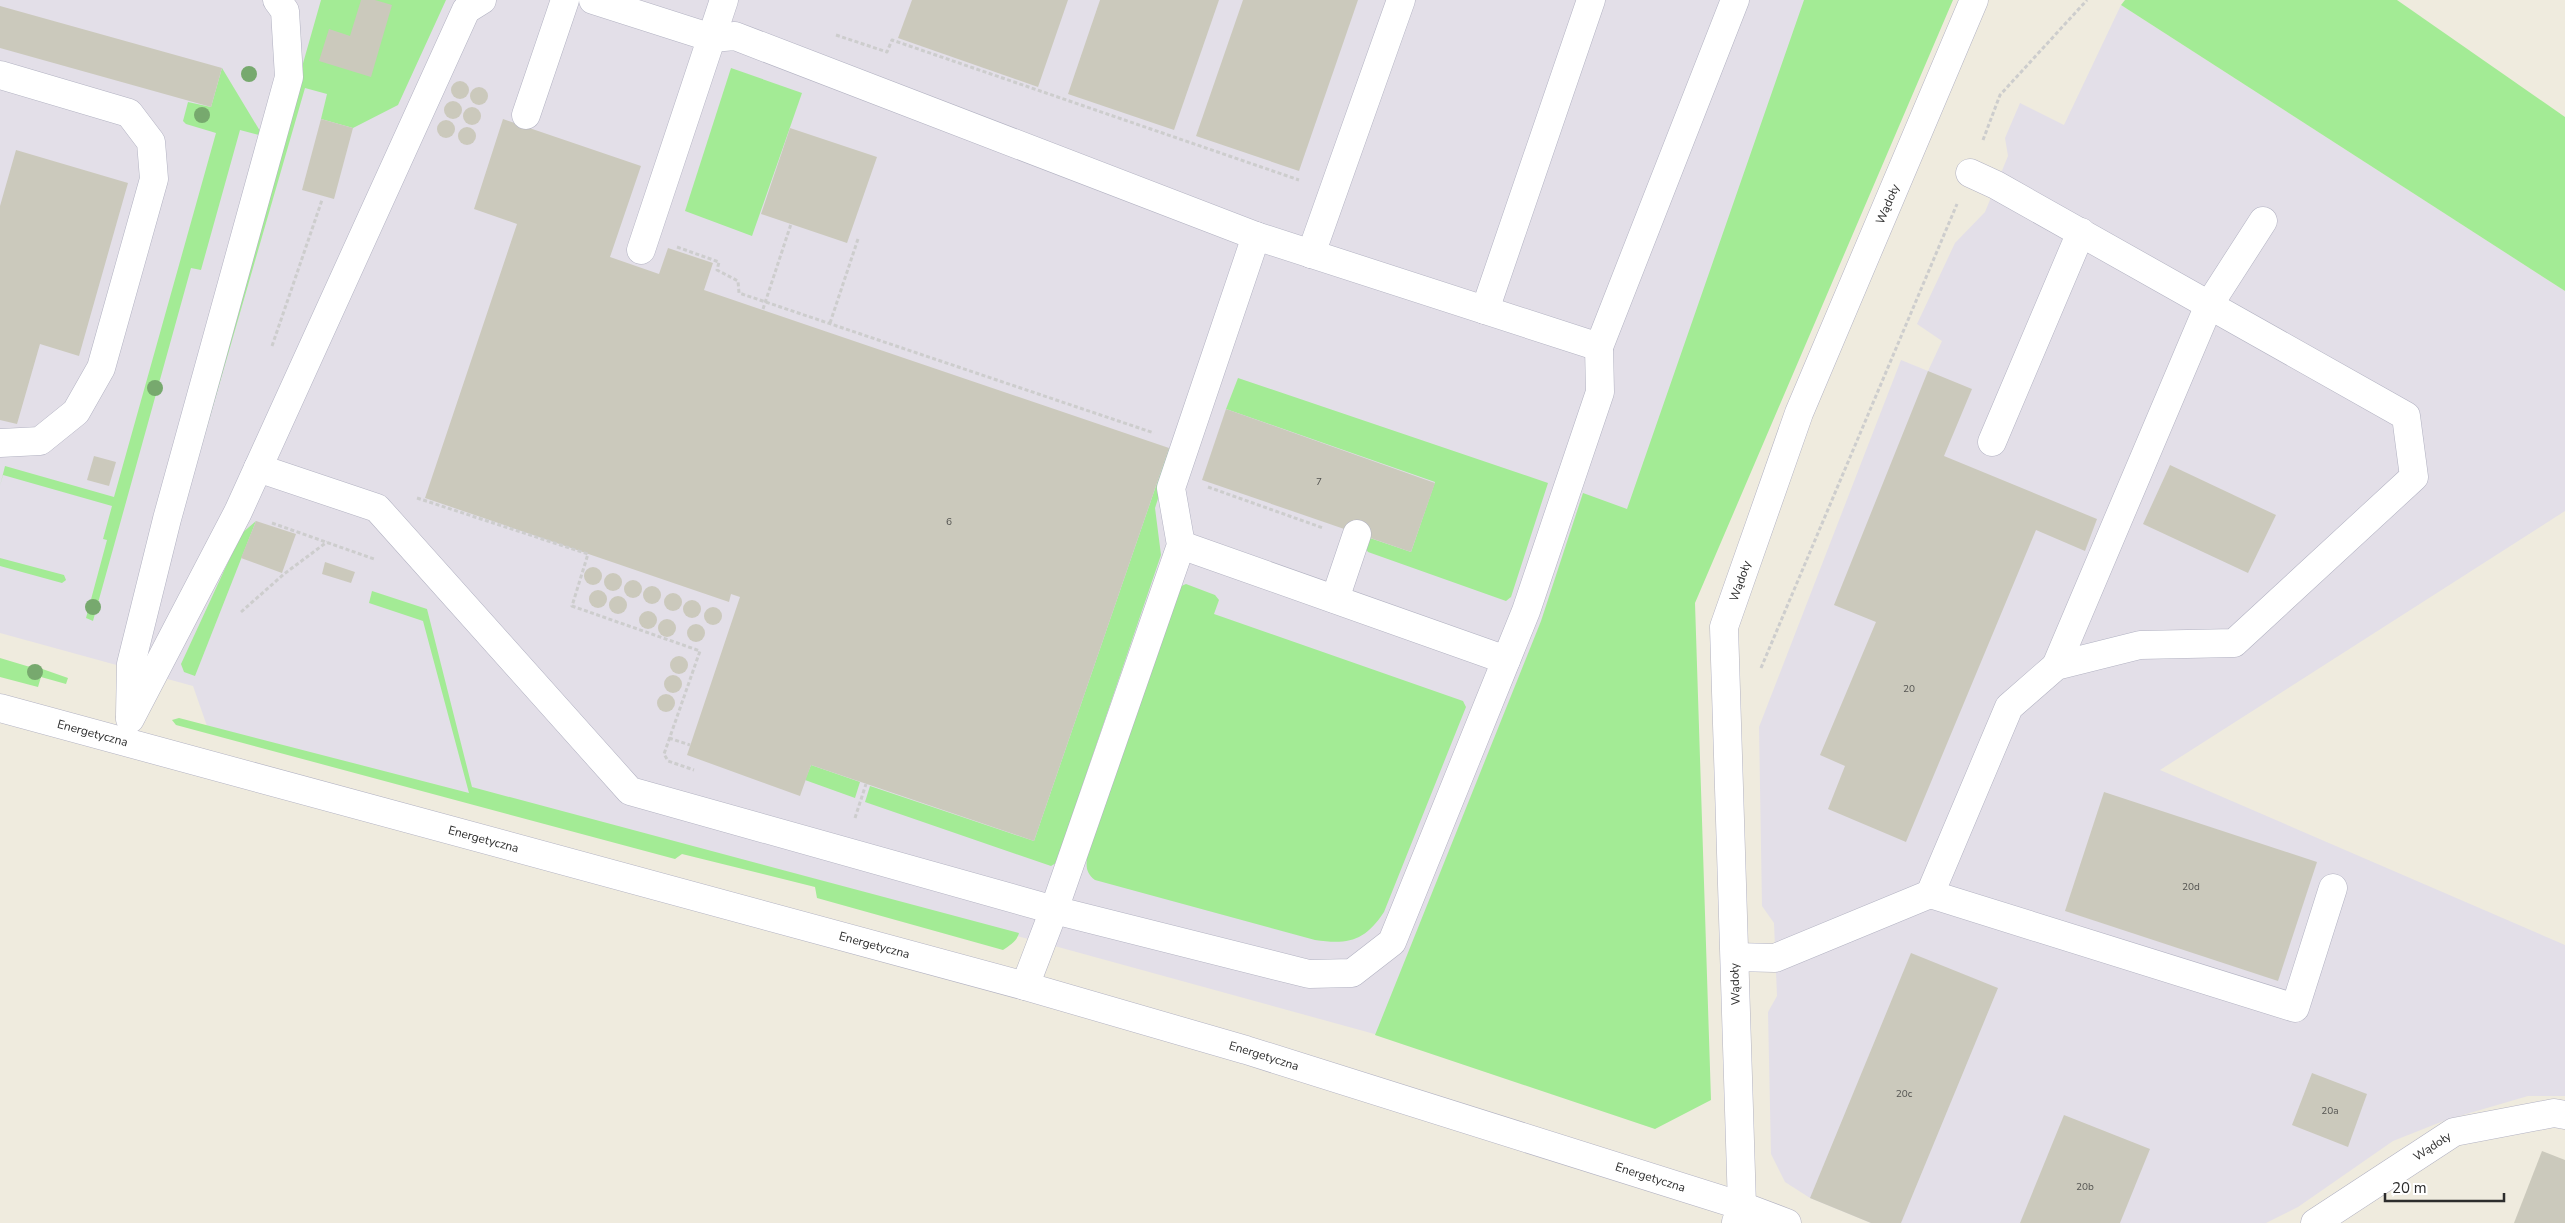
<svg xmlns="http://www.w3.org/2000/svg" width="2565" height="1223" viewBox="0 0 2565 1223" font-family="'Nunito Sans',sans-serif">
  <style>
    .industrial { fill: #e3dfe8 }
    .green { fill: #a3eb95 }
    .building { fill: #cbc9bc }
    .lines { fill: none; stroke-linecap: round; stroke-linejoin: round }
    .minor-casing { stroke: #b2b2c2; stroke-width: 29 }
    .path { stroke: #cdcdcd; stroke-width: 3; stroke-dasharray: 4 2.5; stroke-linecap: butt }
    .minor { stroke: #fff; stroke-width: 28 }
    .tree { fill: #77a96e }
    .labels { text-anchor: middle; stroke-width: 4; stroke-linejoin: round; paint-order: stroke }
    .number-label { font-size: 10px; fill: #545451 }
    .street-label { font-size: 12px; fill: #2d2d2d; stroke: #fff }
  </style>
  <rect width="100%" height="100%" fill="#efebde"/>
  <g class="industrial">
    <path d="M0,0H1906L1389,1038L1040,942L207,726L193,686L0,633Z"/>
    <path d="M2121,5L2565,291V511L2160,770L2565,945V1096H2528L2446,1120L2393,1141L2298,1207L2266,1223H1871L1810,1198L1785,1182L1771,1154L1768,1012L1777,996L1774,923L1762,906L1759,727L1901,360L1928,371L1942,341L1917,324L1955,243L1985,212L2008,156L2005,138L2020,103L2064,125Z"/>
  </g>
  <g class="green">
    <path d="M321,0H446L398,105L353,128L321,119L327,94L305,88L181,517L173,521Z"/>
    <path d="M1804,0H1953L1695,603L1711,1100L1655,1129L1375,1035L1541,621L1583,493L1627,509Z"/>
    <path d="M2125,0H2397L2565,117V291L2121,5Z"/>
    <path d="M222,68L263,136L240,130L201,270L191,268L93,621L86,618L107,540L103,539L112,506L3,475L0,486L5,466L114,497L216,133L186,124L183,121L188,102L211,107Z"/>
    <path d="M731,68L802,93L752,236L685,211Z"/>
    <path d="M1238,378L1548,483L1511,597L1506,601L1368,552L1364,546L1367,537L1411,552L1435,482L1226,409Z"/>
    <path d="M1169,448L1174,449L1155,508L1161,555L1056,863L1051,866L865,802L870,786L1034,841Z"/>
    <path d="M256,521L195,676L184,672L181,664L241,534Z"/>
    <path d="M0,558L64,575L66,580L62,583L0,566Z"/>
    <path d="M1186,584L1215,595L1219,600L1214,614L1463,701L1466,707L1384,912C1365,941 1348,945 1315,940L1095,880C1086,873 1086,867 1087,856L1179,587Z"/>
    <path d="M372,591L427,609L472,787L1019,933C1017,941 1010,945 1003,950L817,898L815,887L682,854L675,859L176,725L172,720L179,718L469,793L423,621L369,603Z"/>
    <path d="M0,658L30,667L31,665L68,678L66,684L41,677L38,687L0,677Z"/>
    <path d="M811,765L860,782L855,798L805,780Z"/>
  </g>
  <g class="building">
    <path d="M361,0H375L392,5L371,77L319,61L329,29L350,36Z"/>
    <path d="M912,0H1068L1038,87L898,38Z"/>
    <path d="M1100,0H1219L1174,130L1068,94Z"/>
    <path d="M1243,0H1358L1299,171L1196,136Z"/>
    <path d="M0,6L222,68L211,107L0,48Z"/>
    <circle cx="460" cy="90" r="9"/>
    <circle cx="479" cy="96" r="9"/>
    <circle cx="453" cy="110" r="9"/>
    <circle cx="472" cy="116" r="9"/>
    <path d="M321,119L353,128L334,199L302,190Z"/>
    <path d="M503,119L641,166L610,257L659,274L668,248L713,263L704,290L1169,448L1034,841L811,765L800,796L687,755L740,597L731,594L729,602L425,498L517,224L474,209Z"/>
    <circle cx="446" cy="129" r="9"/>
    <circle cx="467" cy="136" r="9"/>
    <path d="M790,128L877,157L847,243L761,214Z"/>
    <path d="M16,150L128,183L79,356L40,344L17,424L0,420V206Z"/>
    <path d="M1928,371L1972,389L1944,456L2097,519L2085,551L2036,530L1906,842L1828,809L1845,766L1820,755L1876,622L1834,605Z"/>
    <path d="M1226,409L1435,483L1411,552L1202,480Z"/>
    <path d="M94,456L116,462L109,486L87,480Z"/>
    <path d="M2170,465L2276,515L2248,573L2143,524Z"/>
    <path d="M256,521L296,534L282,573L241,558Z"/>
    <path d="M325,562L355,572L351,583L322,574Z"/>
    <circle cx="593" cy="576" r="9"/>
    <circle cx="613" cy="582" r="9"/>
    <circle cx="633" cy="589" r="9"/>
    <circle cx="652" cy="595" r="9"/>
    <circle cx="598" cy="599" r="9"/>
    <circle cx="673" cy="602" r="9"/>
    <circle cx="618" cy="605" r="9"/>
    <circle cx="692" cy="609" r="9"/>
    <circle cx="713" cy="616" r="9"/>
    <circle cx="648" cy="620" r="9"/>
    <circle cx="667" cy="628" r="9"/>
    <circle cx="696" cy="633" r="9"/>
    <circle cx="679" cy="665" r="9"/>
    <circle cx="673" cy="684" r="9"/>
    <circle cx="666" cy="703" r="9"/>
    <path d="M2104,792L2317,862L2278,981L2065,911Z"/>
    <path d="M1911,953L1998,988L1901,1223H1871L1810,1198Z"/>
    <path d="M2312,1073L2367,1094L2348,1147L2292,1125Z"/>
    <path d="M2064,1115L2150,1149L2120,1223H2020Z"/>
    <path d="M2542,1151L2565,1160V1223H2514Z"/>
  </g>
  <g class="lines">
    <defs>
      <g id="minor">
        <path d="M0,75L129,113L151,142L154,179L101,368L76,412L40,441L0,443"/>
        <path d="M526,115L565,0"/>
        <path d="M641,250L724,0"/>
        <path d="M1311,254L1401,0"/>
        <path d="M1485,310L1591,0"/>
        <path d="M1599,347L1735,0"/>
        <path d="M1992,442L2081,232"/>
        <path d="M258,468L377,508L630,791L1054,910L1309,974L1352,973L1392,942L1526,611L1600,392L1599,347L1256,236L735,36L712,38L593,0"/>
        <path d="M1181,545L1506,660"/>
        <path d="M1335,599L1357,534"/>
        <path d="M2056,666L2209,305L2263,221"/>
        <path id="s1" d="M0,708L1025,986L1246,1050L1742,1206L1787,1223"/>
        <path d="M130,715L131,664L167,519L289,77L285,11L277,0"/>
        <path d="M130,719L238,512L466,10L482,0"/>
        <path d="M1930,894L2009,707L2056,666L2140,645L2234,643L2414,477L2406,416L1996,185L1970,173"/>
        <path d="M1735,957L1775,958L1930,894L2295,1008L2333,888"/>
        <path d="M1025,986L1054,910L1181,545L1171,488L1256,236"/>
        <path id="s2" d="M1736,1222L1742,1206L1724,627L1799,413L1974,0"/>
        <path id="s3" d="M2315,1223L2454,1132L2554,1113L2565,1115"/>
      </g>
    </defs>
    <use href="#minor" class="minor-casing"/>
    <g class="path">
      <path d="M836,35L887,52L892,40L1299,180"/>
      <path d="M1983,140L2000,95L2087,0"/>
      <path d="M677,247L719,262L717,270L738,281L739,293L1154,433"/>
      <path d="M763,309L791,224"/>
      <path d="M830,323L858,239"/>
      <path d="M272,346L322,200"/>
      <path d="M1208,487L1323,528"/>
      <path d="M417,498L588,554L572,606L700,651L664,754L668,761L694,770"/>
      <path d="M272,523L374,559"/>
      <path d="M241,612L284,574L327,542"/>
      <path d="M1761,668L1957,204"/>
      <path d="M669,738L690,745"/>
      <path d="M855,818L866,784"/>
    </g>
    <use href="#minor" class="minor"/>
  </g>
  <g class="tree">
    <circle cx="249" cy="74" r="8"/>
    <circle cx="202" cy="115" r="8"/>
    <circle cx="155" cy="388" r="8"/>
    <circle cx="93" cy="607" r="8"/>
    <circle cx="35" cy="672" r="8"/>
  </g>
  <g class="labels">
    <g class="number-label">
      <text x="1319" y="485">7</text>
      <text x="949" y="525">6</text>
      <text x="1909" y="692">20</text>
      <text x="2191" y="890">20d</text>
      <text x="1904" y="1097">20c</text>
      <text x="2330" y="1114">20a</text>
      <text x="2085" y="1190">20b</text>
    </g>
    <g class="street-label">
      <text dy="4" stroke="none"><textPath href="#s2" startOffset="1050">Wądoły</textPath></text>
      <text dy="4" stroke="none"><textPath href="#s2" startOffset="645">Wądoły</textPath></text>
      <text dy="4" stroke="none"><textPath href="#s1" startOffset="96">Energetyczna</textPath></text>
      <text dy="4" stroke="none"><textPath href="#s1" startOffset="501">Energetyczna</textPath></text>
      <text dy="4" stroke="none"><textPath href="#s1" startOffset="906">Energetyczna</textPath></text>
      <text transform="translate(1735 984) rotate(-92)" y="4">Wądoły</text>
      <text dy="4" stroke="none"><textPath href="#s1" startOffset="1311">Energetyczna</textPath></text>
      <text dy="4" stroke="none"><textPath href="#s3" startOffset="140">Wądoły</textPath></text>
      <text dy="4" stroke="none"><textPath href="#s1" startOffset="1716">Energetyczna</textPath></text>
    </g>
  </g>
  <path d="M2385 1193v8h119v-8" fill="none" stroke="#2d2d2d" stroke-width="2.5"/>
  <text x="2392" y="1193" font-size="15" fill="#2d2d2d" stroke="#ffffff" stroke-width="4" paint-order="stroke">20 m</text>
</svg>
